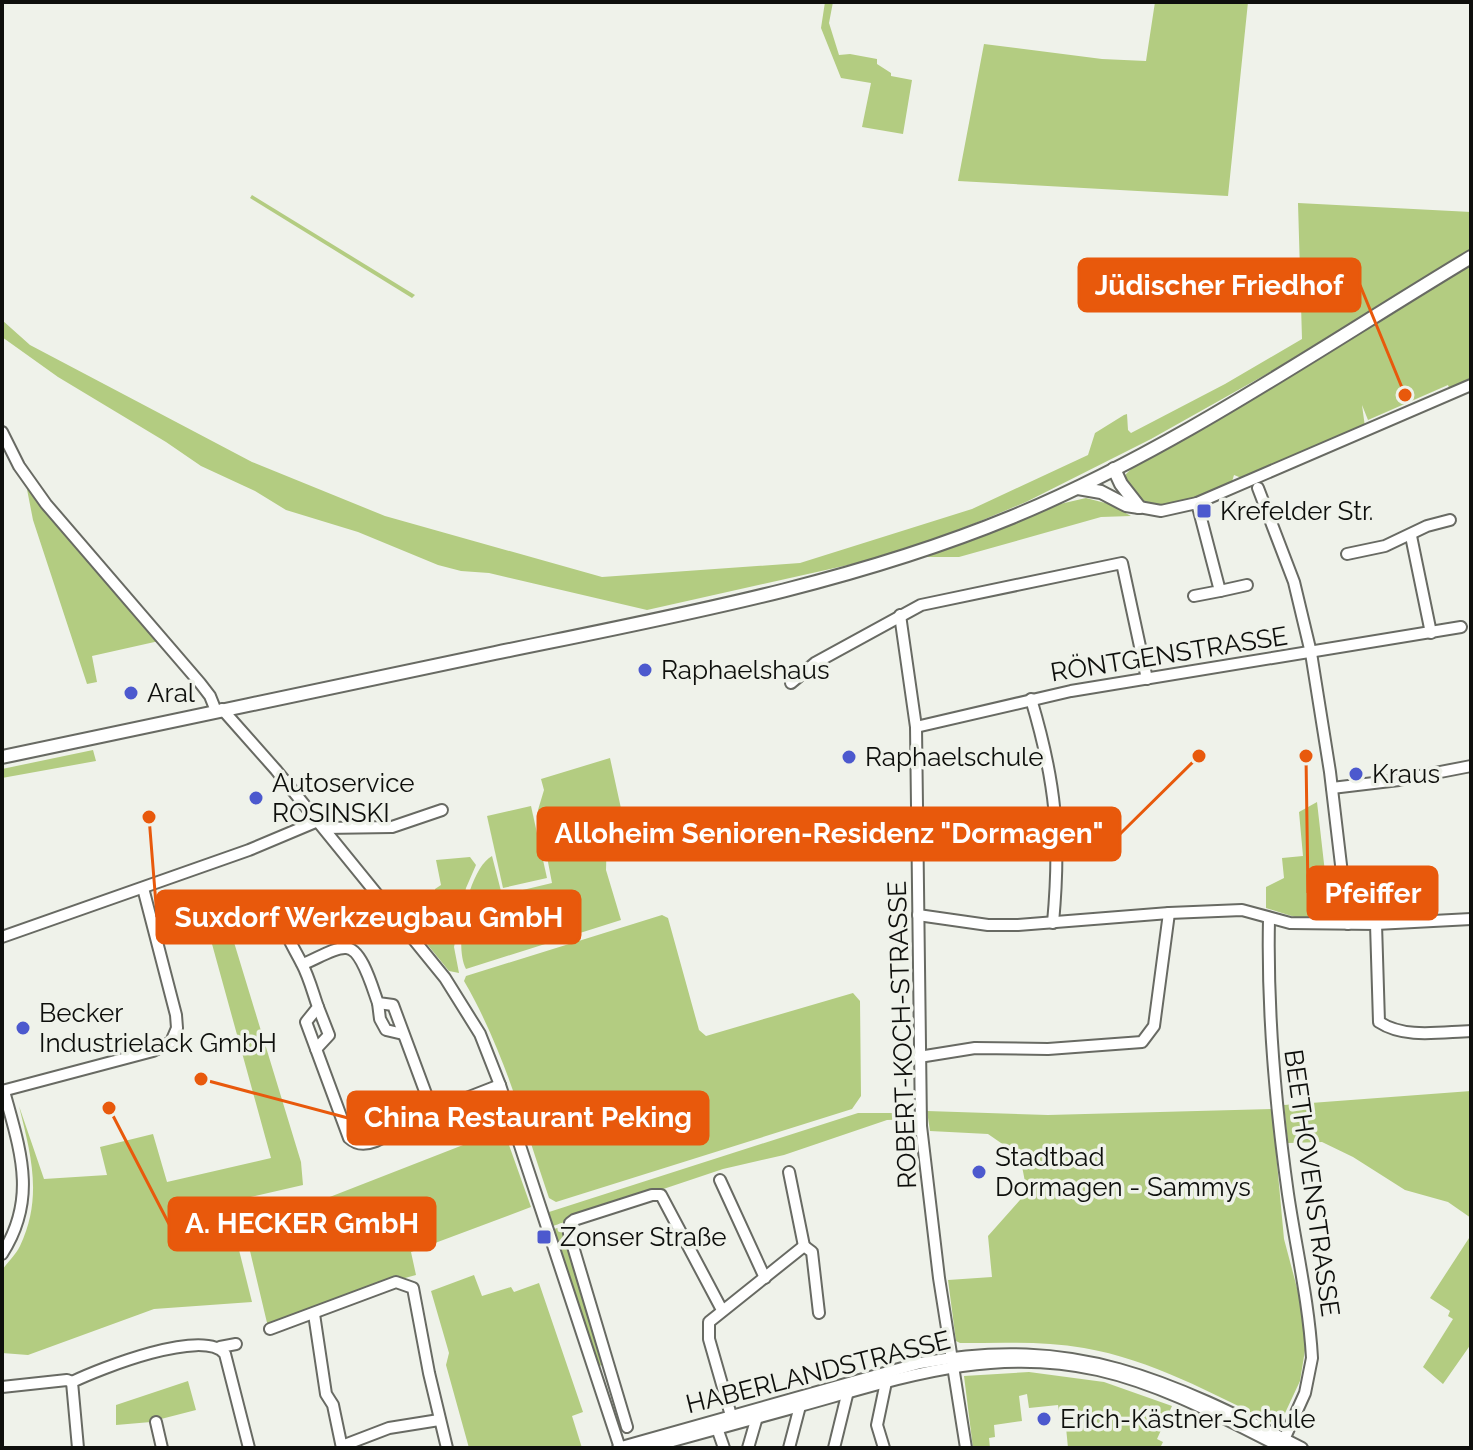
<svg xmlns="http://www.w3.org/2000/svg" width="1473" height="1450" viewBox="0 0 1473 1450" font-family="Raleway,sans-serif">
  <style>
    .green { fill: #b3cc81 }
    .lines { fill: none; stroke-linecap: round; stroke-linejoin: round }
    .minor-casing { stroke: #686a63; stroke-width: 14 }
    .major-casing { stroke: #686a63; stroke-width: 16 }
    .minor { stroke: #fff; stroke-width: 10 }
    .major { stroke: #fff; stroke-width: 12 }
    .poi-dot { fill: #4c59ce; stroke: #eff2ea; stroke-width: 3 }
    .labels { text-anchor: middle; stroke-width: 7; stroke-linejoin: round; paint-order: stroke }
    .poi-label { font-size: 26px; fill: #0e0f0c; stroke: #eff2ea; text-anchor: start }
    .street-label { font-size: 26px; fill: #0e0f0c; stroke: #eff2ea }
    .leader { fill: none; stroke: #e8590c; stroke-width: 3 }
    .callout-dot { fill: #e8590c; stroke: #eff2ea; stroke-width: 3 }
    .callout { fill: #e8590c; stroke: #e8590c; stroke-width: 3 }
    .callout-label { font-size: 28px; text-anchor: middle; font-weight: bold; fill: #fff }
  </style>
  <rect width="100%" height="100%" fill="#eff2ea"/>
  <g class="green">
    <path d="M825,2H833L829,23L839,55L850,54L877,59V64L891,73V76L912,80L903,134L862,127L871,83L841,78L821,28Z"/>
    <path d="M1155,2H1248L1228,196L958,181L984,44L1102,59L1146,61Z"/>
    <path d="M252,195L415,295L412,298L250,198Z"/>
    <path d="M1298,203L1471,212V250L1272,371L1151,439L1026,502L937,539L884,557L647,610L489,573L461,571L438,565L358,532L286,510L255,491L201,466L166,442L58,377L2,337V320L30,345L252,462L385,516L602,577L800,563L972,509L1088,455L1095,433L1124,415L1127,414L1128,430L1131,433L1225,384L1302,339Z"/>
    <path d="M1471,265V379L1449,388L1448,385L1368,420L1362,405L1365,427L1244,479L1234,475L1231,485C1208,495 1172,515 1146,504C1137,501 1130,488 1124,481L1126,474L1135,465L1262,394Z"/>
    <path d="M26,484L81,554L159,641L92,656L97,682L87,684L33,520Z"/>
    <path d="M1086,498L1109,504L1131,516L1101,517L959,557H920L960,544L1060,504Z"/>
    <path d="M93,750L96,761L2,778V769Z"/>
    <path d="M610,758L622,813L615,829L607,831L606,870L621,920L466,969C453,945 468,869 492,856L502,895L552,883L538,810L544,790L541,779Z"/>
    <path d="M1317,802L1327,890L1343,898V912L1337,919L1298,918L1266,908V887L1284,878L1282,858L1303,856L1299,812Z"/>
    <path d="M531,806L547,878L503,888L487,816Z"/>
    <path d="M470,857L476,865L466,888L454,947L459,973L449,971L404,916L435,914V889L441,885L436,860Z"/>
    <path d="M662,915L668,918L699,1030L706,1036L853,993L860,1001L861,1096L852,1109L556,1202L549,1198C524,1124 503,1048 464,981L466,976Z"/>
    <path d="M233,939L301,1162L303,1185L233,1201L230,1214L252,1302L154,1309L28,1355L2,1353C2,1339 0,1280 2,1271C6,1263 16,1255 20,1246C43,1197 31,1155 19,1106L44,1179L107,1175L100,1147L153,1134L167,1182L271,1158L212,944Z"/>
    <path d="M1471,1091V1218L1448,1202L1405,1190L1353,1157L1322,1142L1288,1143L1284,1105Z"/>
    <path d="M1272,1109L1284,1239L1301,1303L1306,1344L1300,1381L1279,1426C1216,1396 1154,1360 1084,1348C1043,1341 1001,1343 960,1343L956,1341L948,1280L992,1277L988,1236L1027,1192L1020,1156L988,1134L930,1131L927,1111L1048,1115Z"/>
    <path d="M858,1113H917L915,1119L887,1120L784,1155L723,1169L553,1226L549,1212Z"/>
    <path d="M499,1131L509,1145L531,1207L411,1252L416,1275L383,1284L268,1327L245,1230Z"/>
    <path d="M564,1226L605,1363L598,1367L554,1239L556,1237L554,1229Z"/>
    <path d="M1471,1235V1344L1443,1384L1423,1367L1453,1319L1448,1316L1450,1311L1430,1298Z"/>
    <path d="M474,1275L482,1296L511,1287L514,1292L539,1283L583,1412L572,1416L582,1448H469L446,1365L449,1353L431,1291Z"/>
    <path d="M1029,1372L1104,1382L1172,1406L1157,1439L1163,1442L1160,1448H1068L1065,1417H1060L1058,1405L1029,1408L1027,1394L1019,1396L1022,1421L994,1425L995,1437L989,1438L990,1448H973L964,1376Z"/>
    <path d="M188,1381L196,1410L161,1419L156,1417L151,1422L116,1425V1405Z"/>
  </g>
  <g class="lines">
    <defs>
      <g id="minor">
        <path d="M2,432L19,466L46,504L200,683L210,696L216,711"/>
        <path d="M1258,488L1294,582L1311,653L1330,772L1348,924"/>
        <path d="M1139,507L1161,511L1197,503L1471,385"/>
        <path d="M1411,536L1431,633"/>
        <path d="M1347,554L1385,546L1427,526L1450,520"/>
        <path d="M1220,591L1247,585"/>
        <path d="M1194,596L1220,591L1197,503"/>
        <path d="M900,615L916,727L921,1126L939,1278L966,1448"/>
        <path d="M791,683L815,663L921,605L1122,563L1147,679"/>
        <path d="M1031,699C1056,782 1061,837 1053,923"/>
        <path d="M222,709L276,770L445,978L480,1034L500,1085L620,1448"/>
        <path d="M916,727L1071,691L1461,627"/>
        <path d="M1332,788L1399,780L1471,766"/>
        <path d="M324,828L392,827L442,810"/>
        <path d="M277,898C276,921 292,944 302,964C309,977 313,993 318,1007L306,1022L349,1138C364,1152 388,1137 400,1124L500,1085"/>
        <path d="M918,915L988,925H1018L1169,913L1242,910L1290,923L1376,924L1471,919"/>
        <path d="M1269,919C1267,1012 1275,1102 1288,1194C1296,1248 1309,1303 1312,1358L1305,1393L1282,1444"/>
        <path d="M1376,924L1379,1022C1405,1039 1440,1032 1471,1031"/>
        <path d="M2,937L249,850L318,821"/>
        <path d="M303,964C315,960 334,947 346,948C362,948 373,990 378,1003L393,1005L432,1110"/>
        <path d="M378,1003L380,1019L386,1030L403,1034"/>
        <path d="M316,1049L329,1035L318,1007"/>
        <path d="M919,1057L975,1048L1048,1049L1142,1042L1154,1026L1169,913"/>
        <path d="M2,1091L153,1051L171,1042L177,1028L176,1015L143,888"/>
        <path d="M789,1172L804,1246"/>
        <path d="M720,1180L765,1278"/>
        <path d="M804,1246L812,1252L819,1313"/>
        <path d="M2,1254C38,1198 20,1150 4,1091"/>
        <path d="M314,1314L326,1394L333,1405L342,1448"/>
        <path d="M270,1329L396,1282L413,1288L429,1373L447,1448"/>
        <path d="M220,1347L236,1344"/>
        <path d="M2,1387L67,1380L72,1382"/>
        <path d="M732,1419L709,1339V1322L804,1246"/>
        <path d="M156,1422L162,1448"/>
        <path d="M627,1427L569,1233L570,1223L574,1220L652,1195H661L722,1310"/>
        <path d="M717,1428L724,1448"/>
        <path d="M342,1446L389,1428L439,1420"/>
        <path d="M78,1448L72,1382C99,1369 204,1327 225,1354L249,1448"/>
        <path d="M618,1448L920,1363C1075,1334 1168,1380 1302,1448"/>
        <path d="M647,1448C698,1434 749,1420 800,1406C901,1378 991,1346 1098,1370C1164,1385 1223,1418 1283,1448"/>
        <path d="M748,1448L757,1417"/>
        <path d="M789,1448L800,1406"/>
        <path d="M834,1448L848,1391"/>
        <path d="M884,1448L877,1425L886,1382"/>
      </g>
      <g id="major">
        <path d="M1114,469L1121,484L1139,507"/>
        <path d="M1078,488L1101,492L1126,505L1139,507"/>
        <path d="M2,757C166,723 331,687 495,653C670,617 847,585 1012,517C1174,450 1321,347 1471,257"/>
      </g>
    </defs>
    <use href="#minor" class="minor-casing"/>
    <use href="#major" class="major-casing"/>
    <use href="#minor" class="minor"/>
    <use href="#major" class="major"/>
  </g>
  <g class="poi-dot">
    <rect x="1196" y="503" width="16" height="16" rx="4"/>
    <circle cx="645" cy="670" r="8"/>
    <circle cx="131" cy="693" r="8"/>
    <circle cx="849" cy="757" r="8"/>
    <circle cx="1356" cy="774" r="8"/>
    <circle cx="256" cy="798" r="8"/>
    <circle cx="23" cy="1028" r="8"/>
    <circle cx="979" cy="1172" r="8"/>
    <rect x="536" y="1229" width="16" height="16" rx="4"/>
    <circle cx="1044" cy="1419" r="8"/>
  </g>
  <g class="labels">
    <g class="poi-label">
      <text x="1220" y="520">Krefelder Str.</text>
      <text x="661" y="679">Raphaelshaus</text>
      <text x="147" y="702">Aral</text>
      <text x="865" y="766">Raphaelschule</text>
      <text x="1372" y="783">Kraus</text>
      <text x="272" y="792">Autoservice<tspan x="272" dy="30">ROSINSKI</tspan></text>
      <text x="39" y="1022">Becker<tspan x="39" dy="30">Industrielack GmbH</tspan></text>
      <text x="995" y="1166">Stadtbad<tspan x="995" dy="30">Dormagen - Sammys</tspan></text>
      <text x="560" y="1246">Zonser Straße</text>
      <text x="1060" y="1428">Erich-Kästner-Schule</text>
    </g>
    <g class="street-label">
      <text transform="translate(1169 654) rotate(-9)" y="9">RÖNTGENSTRASSE</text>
      <text transform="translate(902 1035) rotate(-92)" y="9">ROBERT-KOCH-STRASSE</text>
      <text transform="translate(1312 1183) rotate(82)" y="9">BEETHOVENSTRASSE</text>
      <text transform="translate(818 1372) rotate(-14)" y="9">HABERLANDSTRASSE</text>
    </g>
  </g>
  <path class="leader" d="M1405 395L1360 285M1199 756L1120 834M1306 756L1308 893M149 817L157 917M201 1079L348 1118M109 1108L169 1224"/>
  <g class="callout-dot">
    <circle cx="1405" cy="395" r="8"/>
    <circle cx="1199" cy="756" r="8"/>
    <circle cx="1306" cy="756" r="8"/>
    <circle cx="149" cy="817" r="8"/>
    <circle cx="201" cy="1079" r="8"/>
    <circle cx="109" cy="1108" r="8"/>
  </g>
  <g class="callout">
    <rect x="1079" y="259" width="281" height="52" rx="8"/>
    <rect x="538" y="808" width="582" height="52" rx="8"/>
    <rect x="1308" y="867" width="129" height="52" rx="8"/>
    <rect x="157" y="891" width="423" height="52" rx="8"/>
    <rect x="348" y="1092" width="360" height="52" rx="8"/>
    <rect x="169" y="1198" width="266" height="52" rx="8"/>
  </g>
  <g class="callout-label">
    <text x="1219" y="295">Jüdischer Friedhof</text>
    <text x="829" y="843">Alloheim Senioren-Residenz "Dormagen"</text>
    <text x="1373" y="903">Pfeiffer</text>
    <text x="369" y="927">Suxdorf Werkzeugbau GmbH</text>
    <text x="528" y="1127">China Restaurant Peking</text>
    <text x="302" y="1233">A. HECKER GmbH</text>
  </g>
  <rect width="1473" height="1450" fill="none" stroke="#0e0f0c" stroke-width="8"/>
</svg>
